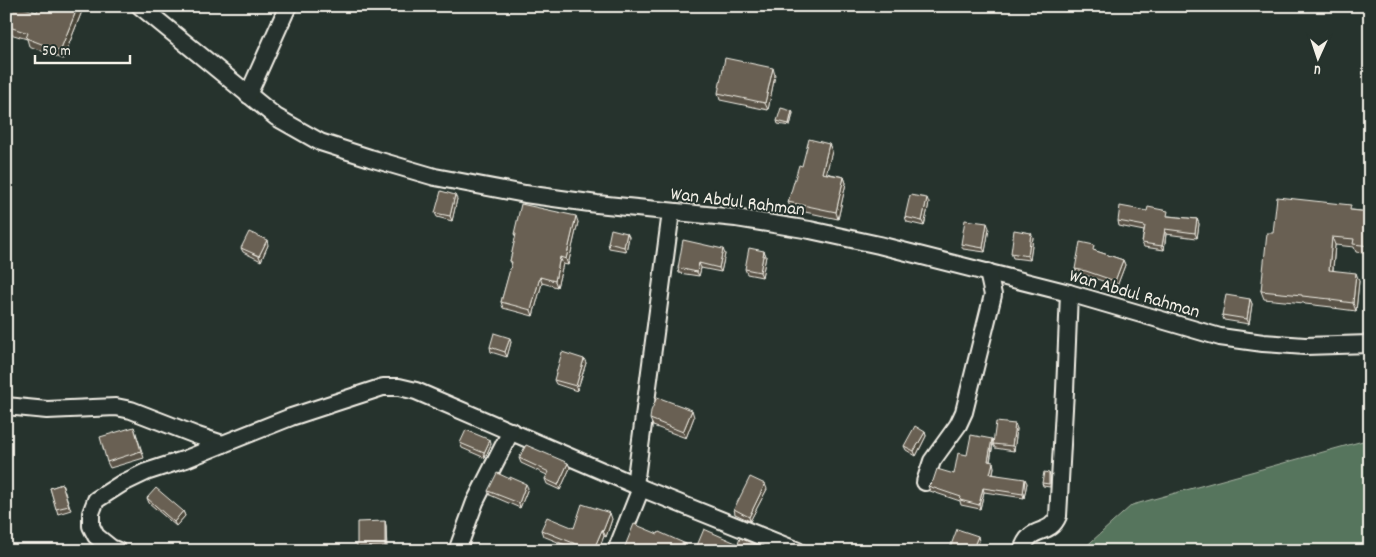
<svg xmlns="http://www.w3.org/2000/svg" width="1376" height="557" viewBox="0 0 1376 557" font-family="Dekko,sans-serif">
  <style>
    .green { fill: #57755d; stroke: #a6b3a2 }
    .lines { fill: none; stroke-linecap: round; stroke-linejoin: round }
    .minor-casing { stroke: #f4f1e8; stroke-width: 20 }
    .minor { stroke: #26332d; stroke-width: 16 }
    .wall { fill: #5a5347; stroke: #f4f1e8 }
    .shaded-wall { fill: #4a4439; stroke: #f4f1e8 }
    .building { fill: #696152; stroke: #f4f1e8 }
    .labels { text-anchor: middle; stroke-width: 4; stroke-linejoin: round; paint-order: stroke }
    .street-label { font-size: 19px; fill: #f4f1e8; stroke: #26332d }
  </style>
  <rect width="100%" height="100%" fill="#26332d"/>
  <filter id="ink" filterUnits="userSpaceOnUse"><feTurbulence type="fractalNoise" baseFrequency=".02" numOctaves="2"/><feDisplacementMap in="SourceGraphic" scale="10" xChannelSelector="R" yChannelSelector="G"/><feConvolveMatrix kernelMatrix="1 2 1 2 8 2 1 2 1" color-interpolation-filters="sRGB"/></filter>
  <g filter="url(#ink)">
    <path class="green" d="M1370,439V551H1081L1132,505Z"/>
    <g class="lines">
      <defs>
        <g id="minor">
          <path d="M140,6L276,117L320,142L370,158L435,177L525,194L597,204L736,218L810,230L879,245L1069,293L1220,337L1263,343L1305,346L1370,344"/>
          <path d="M248,95L288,6"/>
          <path d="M6,406L47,410L116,407L131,410L198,436L223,444L291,417L383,387H399L416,391L635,485"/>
          <path d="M925,482L932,461L958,425L964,412L993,295L988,272"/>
          <path d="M641,488L798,551"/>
          <path d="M118,551L111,548L96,536L91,526V513L96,500L121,484L146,472L186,459L223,444"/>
          <path d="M457,551L475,502L511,431"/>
          <path d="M616,551L641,488L635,485L671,212"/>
          <path d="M1022,551C1030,523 1049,538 1058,516L1065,391L1069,293"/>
        </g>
      </defs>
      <use href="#minor" class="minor-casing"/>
      <use href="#minor" class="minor"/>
    </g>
    <g class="wall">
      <path d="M6,6L37,12L84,6L63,59L29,46L27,39L7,33L6,35Z"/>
      <path d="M775,75L768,110L720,100L718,93Z"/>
      <path d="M792,111L793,113L790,126L778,124L777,121Z"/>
      <path d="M829,144L832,151L826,173L844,177L846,183L838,219L791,209L788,202L802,166Z"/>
      <path d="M457,199L452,221L437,217L435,213Z"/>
      <path d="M929,203L924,226L907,222L905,217Z"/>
      <path d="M1352,210L1370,212V254L1356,252L1354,247L1335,245L1333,270L1359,281L1356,311L1333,308L1332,307L1305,304L1304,303L1264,299L1261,291L1273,233Z"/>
      <path d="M1169,216L1197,219L1199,224L1197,238L1166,234L1164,250L1144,247L1142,243L1144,231L1119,226L1118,221Z"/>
      <path d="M578,222L568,265L563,264L557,287L542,283L533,316L503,308L501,302L512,264L510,261L516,237L514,234Z"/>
      <path d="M989,228L985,252L963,249L961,244Z"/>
      <path d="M627,233L629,237L626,251L609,248L608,243Z"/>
      <path d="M1033,237L1030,260L1013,258L1011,253Z"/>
      <path d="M268,245L261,261L243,252L241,248Z"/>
      <path d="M1096,250V251L1123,260L1125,265L1117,286L1088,276L1077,274L1075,269Z"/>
      <path d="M764,251L766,256L762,277L747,274L745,269Z"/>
      <path d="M725,254L721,272L701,268L699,276L679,273L678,268Z"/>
      <path d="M1250,299L1252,304L1249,324L1224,320L1222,315Z"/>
      <path d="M511,342L507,357L491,352L490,347Z"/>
      <path d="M584,359L586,363L577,391L556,384L554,380Z"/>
      <path d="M694,417L686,438L653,426L650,419Z"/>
      <path d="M1015,424L1017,429L1014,451L995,448L993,444L990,462L994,467L993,474L1027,483L1024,498L984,492L980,509L961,505L960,501L930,491L928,486L954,474L967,455L992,439L993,442Z"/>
      <path d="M134,427L144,458L110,468L107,462Z"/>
      <path d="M925,432L926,436L916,456L906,450L904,446Z"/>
      <path d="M460,443L491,444L485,458L462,448Z"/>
      <path d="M519,458L568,463L570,468L560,490L547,484L545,479L547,475L521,463Z"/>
      <path d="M1049,473L1050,476V487L1043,486L1042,483Z"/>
      <path d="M62,484L71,510L58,514L50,488Z"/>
      <path d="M528,488L520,508L490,495L488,491Z"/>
      <path d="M767,489L750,521L735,514L734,509Z"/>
      <path d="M147,498L183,511L185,516L176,526L149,503Z"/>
      <path d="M612,519L606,537L604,536L598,551H580L543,536L541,530L574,528Z"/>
      <path d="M385,521L386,526L387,551H359L357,547Z"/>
      <path d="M979,541L976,551H951L950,548Z"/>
    </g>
    <g class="shaded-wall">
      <path d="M78,6H84L63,59L60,51Z"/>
      <path d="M773,68L775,75L768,110L765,103Z"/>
      <path d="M792,111L793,113L790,126L789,124Z"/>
      <path d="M829,144L832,151L825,179L822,173Z"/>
      <path d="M844,177L846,183L838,219L836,212Z"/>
      <path d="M455,195L457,199L452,221L450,216Z"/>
      <path d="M927,198L929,203L924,226L922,221Z"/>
      <path d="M576,216L578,222L568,265L566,259Z"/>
      <path d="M1197,219L1199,224L1197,238L1195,233Z"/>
      <path d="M987,223L989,228L985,252L983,248Z"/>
      <path d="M1165,229L1166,234L1164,250L1162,246Z"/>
      <path d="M627,233L629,237L626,251L624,247Z"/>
      <path d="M1031,233L1033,237L1030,260L1028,256Z"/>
      <path d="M1332,237L1335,245L1332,278L1329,270Z"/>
      <path d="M267,240L268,245L261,261L259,256Z"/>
      <path d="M723,249L725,254L721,272L719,268Z"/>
      <path d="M764,251L766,256L762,277L760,272Z"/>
      <path d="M560,257L563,264L557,287L555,281Z"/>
      <path d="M1123,260L1125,265L1117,286L1115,281Z"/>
      <path d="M699,263L701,268L699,276L697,272Z"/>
      <path d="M1356,273L1359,281L1356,311L1353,303Z"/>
      <path d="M540,277L542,283L533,316L531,310Z"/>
      <path d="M1250,299L1252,304L1249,324L1247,319Z"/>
      <path d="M510,338L511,342L507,357L505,352Z"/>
      <path d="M584,359L586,363L577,391L576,386Z"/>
      <path d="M692,410L694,417L686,438L683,432Z"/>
      <path d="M1015,424L1017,429L1014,451L1012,446Z"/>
      <path d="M925,432L926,436L916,456L914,451Z"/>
      <path d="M992,439L993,443L989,466L988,461Z"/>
      <path d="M490,440L491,444L485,458L484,453Z"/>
      <path d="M993,462L994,467L992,478L990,474Z"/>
      <path d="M568,463L570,468L560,490L558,485Z"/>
      <path d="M1025,479L1027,483L1024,498L1023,494Z"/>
      <path d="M526,484L528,488L520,508L519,503Z"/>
      <path d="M765,484L767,489L750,521L749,517Z"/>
      <path d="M983,488L984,492L980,509L979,505Z"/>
      <path d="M183,511L185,516L176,526L174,522Z"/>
      <path d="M610,513L612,519L606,537L603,531Z"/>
      <path d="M385,521L386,526L387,551L385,546Z"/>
      <path d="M602,530L604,536L598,551H593Z"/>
      <path d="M978,536L979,541L976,551H972Z"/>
      <path d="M686,544L687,548L686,551H683Z"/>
    </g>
    <g class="building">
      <path d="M6,6H18L37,12L39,6H78L60,51L26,38L28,33L6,26Z"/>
      <path d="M725,58L773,68L765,103L718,93Z"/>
      <path d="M781,108L792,111L789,124L777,121Z"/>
      <path d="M809,139L829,144L822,173L844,177L836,212L788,202L799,165L802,166Z"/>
      <path d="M441,191L455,195L450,216L435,213Z"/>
      <path d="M910,195L927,198L922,221L905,217Z"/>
      <path d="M1277,197L1351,205L1350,210L1370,212V246L1353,244L1354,239L1332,237L1329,270L1356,273L1353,303L1330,300V299L1302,296V295L1261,291L1267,233H1273Z"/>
      <path d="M521,204L576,216L566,259L560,257L555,281L540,277L531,310L501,302L512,262L510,261L516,234H514Z"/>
      <path d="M1120,206L1147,211L1148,207L1168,211L1167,216L1197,219L1195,233L1165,229L1162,246L1142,243L1145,226L1118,221Z"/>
      <path d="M965,220L987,223L983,248L961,244Z"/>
      <path d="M611,229L627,233L624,247L608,243Z"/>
      <path d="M1014,230L1031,233L1028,256L1011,253Z"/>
      <path d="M249,232L267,240L259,256L241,248Z"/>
      <path d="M683,240L723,249L719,268L699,263L697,272L678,268Z"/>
      <path d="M1080,242L1094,245L1093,250L1123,260L1115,281L1086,271L1075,269Z"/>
      <path d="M749,248L764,251L760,272L745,269Z"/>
      <path d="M1226,295L1250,299L1247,319L1222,315Z"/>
      <path d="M494,333L510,338L505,352L490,347Z"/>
      <path d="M562,352L584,359L576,386L554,380Z"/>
      <path d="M657,397L692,410L683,432L650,419L651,411Z"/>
      <path d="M996,422L1015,424L1012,446L993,444Z"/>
      <path d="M915,426L925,432L914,451L904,446Z"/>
      <path d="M134,427L141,451L107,462L100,437Z"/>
      <path d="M466,430L490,440L484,453L460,443Z"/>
      <path d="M971,435L992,439L988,461L993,462L990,474L1025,479L1023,494L983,488L979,505L960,500L961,497L928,486L933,481L937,469L954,474L958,453L967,455Z"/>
      <path d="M526,445L568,463L558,485L545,479L549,472L519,458Z"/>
      <path d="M1044,472L1049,473V484L1042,483Z"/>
      <path d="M497,473L510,479V477L526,484L519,503L488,491Z"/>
      <path d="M750,477L765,484L749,517L734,509Z"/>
      <path d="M62,484L69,506L56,509L50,488Z"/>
      <path d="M156,488L183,511L174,522L147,498Z"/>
      <path d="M582,504L610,513L603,531L602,530L593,551L541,530L547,517L574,528Z"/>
      <path d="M385,521V546L357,547V522Z"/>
      <path d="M634,524L658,534L659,532L686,544L683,551H656L649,548L648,551H623Z"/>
      <path d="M704,529L738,544L740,538L769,551H702L696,548Z"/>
      <path d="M957,529L978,536L972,551H959L950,548Z"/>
    </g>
  </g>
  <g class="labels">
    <g class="street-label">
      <text transform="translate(738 200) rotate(7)" y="7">Wan Abdul Rahman</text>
      <text transform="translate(1135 292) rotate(16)" y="7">Wan Abdul Rahman</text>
    </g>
  </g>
  <rect width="1376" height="557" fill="none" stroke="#26332d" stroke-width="25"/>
  <rect x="12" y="12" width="1351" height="532" fill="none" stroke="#f4f1e8" stroke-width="2" filter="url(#ink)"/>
  <g transform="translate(1318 58) rotate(183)" stroke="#26332d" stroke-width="4" paint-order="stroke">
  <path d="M0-4L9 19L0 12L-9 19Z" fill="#f4f1e8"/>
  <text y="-8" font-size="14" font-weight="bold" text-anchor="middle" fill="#f4f1e8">U</text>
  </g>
  <path d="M35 55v8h95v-8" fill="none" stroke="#f4f1e8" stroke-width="2.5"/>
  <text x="42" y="55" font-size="15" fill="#f4f1e8" stroke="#26332d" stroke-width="4" paint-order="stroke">50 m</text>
</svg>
